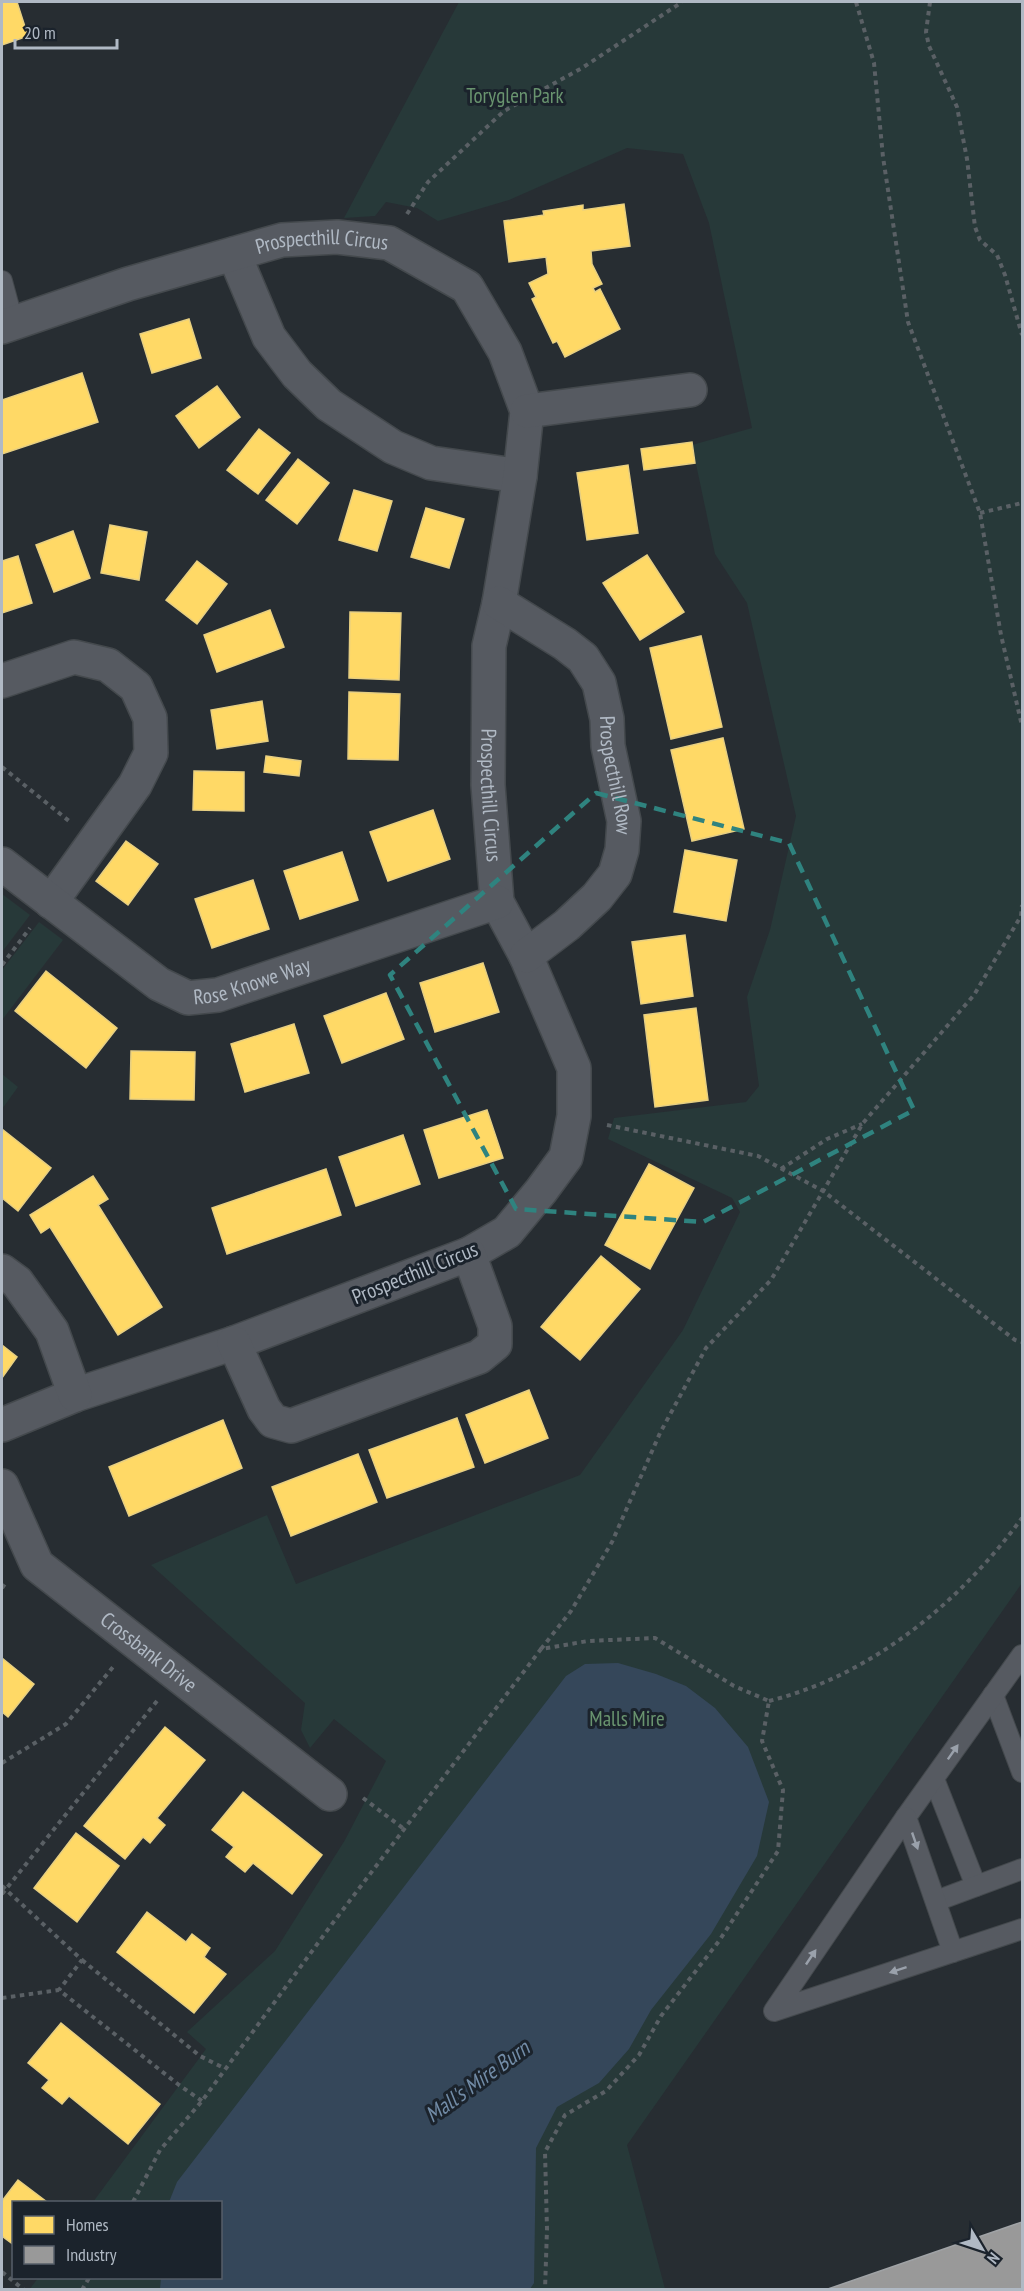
<svg xmlns="http://www.w3.org/2000/svg" width="1024" height="2291" viewBox="0 0 1024 2291" font-family="'PT Sans Narrow',sans-serif">
  <style>
    .green { fill: #273939 }
    .water { fill: #35475a }
    .homes { fill: #ffd966; stroke: #e7cf82; stroke-width: 1.5 }
    .industry { fill: #999; stroke: #a0a3a6; stroke-width: 1.5 }
    .lines { fill: none; stroke-linecap: round; stroke-linejoin: round }
    .lane-casing { stroke: #44494d; stroke-width: 22 }
    .street-casing { stroke: #44494d; stroke-width: 36 }
    .path { stroke: #5a6065; stroke-width: 4; stroke-dasharray: 4.5 4.5; stroke-linecap: butt }
    .lane { stroke: #565a61; stroke-width: 20 }
    .street { stroke: #565a61; stroke-width: 33 }
    .oneway { fill: #9aa1ab }
    .marked { fill: none; stroke: #2f837f; stroke-width: 4.5; stroke-dasharray: 12 8; stroke-linejoin: round }
    .labels { text-anchor: middle; stroke-width: 6; stroke-linejoin: round; paint-order: stroke }
    .park-label { font-size: 21px; fill: #69946f; stroke: #1b232c }
    .street-label { font-size: 21px; fill: #b0b9c4; stroke: #1b232c }
    .water-label { font-size: 22px; font-style: italic; fill: #728ca7; stroke: #1b232c }
  </style>
  <rect width="100%" height="100%" fill="#272d32"/>
  <g class="green">
    <path d="M459,2H1022V1583L627,2145L665,2289L29,2290L38,2278H220V2202H93L206,2049L187,2032L275,1951L345,1840L386,1761L334,1719L310,1748L301,1730L305,1703L151,1565L267,1515L296,1584L580,1475L683,1330L740,1212L732,1198L608,1139L614,1118L746,1102L759,1086L747,997L770,930L796,816L747,603L715,554L692,445L752,428L709,223L683,154L627,148L509,200L438,221L417,208L386,202L375,216L344,218Z"/>
    <path d="M2,894L30,915L2,952Z"/>
    <path d="M39,922L63,940L2,1020V970Z"/>
    <path d="M2,1074L18,1087L2,1109Z"/>
  </g>
  <path class="water" d="M618,1663L656,1674L686,1686L715,1708L748,1747L769,1802L757,1856L711,1934L651,2010L629,2049L599,2083L557,2107L536,2148L534,2283L530,2289H160L161,2278H220V2202H169L177,2182L566,1676L585,1664Z"/>
  <g class="homes">
    <path d="M2,2H17L28,36L2,45Z"/>
    <path d="M624,204L630,246L591,251L592,264L602,284L593,288L595,292L600,289L620,329L565,357L557,341L553,343L532,299L536,297L529,283L548,274L546,257L509,262L504,221L544,215L543,211L583,205V210Z"/>
    <path d="M189,319L201,358L152,373L140,334Z"/>
    <path d="M82,373L98,422L2,454V400Z"/>
    <path d="M217,386L240,417L199,448L176,416Z"/>
    <path d="M259,429L290,453L258,494L227,470Z"/>
    <path d="M692,442L695,463L644,470L641,449Z"/>
    <path d="M298,459L329,483L297,524L266,500Z"/>
    <path d="M628,465L638,533L587,540L577,473Z"/>
    <path d="M354,490L392,501L377,551L339,540Z"/>
    <path d="M426,508L464,519L449,568L411,557Z"/>
    <path d="M110,525L147,532L139,580L101,573Z"/>
    <path d="M73,531L90,578L54,592L36,545Z"/>
    <path d="M647,555L684,612L640,640L603,583Z"/>
    <path d="M18,556L32,603L2,613V561Z"/>
    <path d="M197,561L227,584L197,624L166,600Z"/>
    <path d="M270,610L284,647L217,672L204,635Z"/>
    <path d="M350,612L401,613L399,680L349,678Z"/>
    <path d="M701,636L722,727L671,739L650,648Z"/>
    <path d="M349,692L400,694L398,760L348,759Z"/>
    <path d="M262,701L268,741L217,749L211,710Z"/>
    <path d="M723,738L744,829L692,841L671,750Z"/>
    <path d="M266,756L301,761L299,776L264,772Z"/>
    <path d="M194,771L244,772V811L193,810Z"/>
    <path d="M433,810L450,859L388,881L370,832Z"/>
    <path d="M126,841L158,864L128,905L96,881Z"/>
    <path d="M685,850L737,860L726,921L674,912Z"/>
    <path d="M342,852L358,900L300,919L284,871Z"/>
    <path d="M253,880L269,929L212,948L195,899Z"/>
    <path d="M685,935L693,996L641,1004L632,942Z"/>
    <path d="M483,963L499,1012L435,1032L420,983Z"/>
    <path d="M46,971L117,1028L86,1068L15,1011Z"/>
    <path d="M386,993L404,1039L342,1063L324,1016Z"/>
    <path d="M696,1008L708,1100L655,1107L644,1015Z"/>
    <path d="M294,1024L309,1073L245,1092L231,1044Z"/>
    <path d="M131,1051L195,1052L194,1100L130,1099Z"/>
    <path d="M487,1110L503,1158L439,1178L424,1130Z"/>
    <path d="M2,1129L51,1168L18,1211L2,1198Z"/>
    <path d="M403,1135L420,1184L356,1206L339,1157Z"/>
    <path d="M649,1164L694,1188L650,1269L605,1245Z"/>
    <path d="M326,1169L341,1215L227,1254L212,1208Z"/>
    <path d="M93,1176L108,1199L98,1205L162,1307L118,1335L50,1227L41,1233L30,1215Z"/>
    <path d="M601,1256L640,1289L580,1360L541,1327Z"/>
    <path d="M2,1345L17,1357L2,1378Z"/>
    <path d="M529,1390L548,1438L485,1463L466,1415Z"/>
    <path d="M457,1418L474,1467L387,1498L369,1450Z"/>
    <path d="M223,1420L242,1468L129,1516L109,1467Z"/>
    <path d="M358,1454L377,1502L291,1536L272,1487Z"/>
    <path d="M2,1658L34,1684L8,1717L2,1712Z"/>
    <path d="M165,1727L205,1760L157,1818L165,1825L150,1843L143,1837L125,1859L84,1826Z"/>
    <path d="M243,1792L322,1855L292,1894L253,1863L245,1872L226,1857L234,1847L212,1830Z"/>
    <path d="M76,1833L119,1866L77,1922L34,1888Z"/>
    <path d="M147,1912L186,1942L192,1934L210,1948L204,1957L226,1974L194,2013L117,1952Z"/>
    <path d="M61,2023L160,2104L128,2144L69,2096L62,2104L42,2088L49,2080L28,2063Z"/>
    <path d="M18,2180L47,2202H14V2245L2,2236V2201Z"/>
  </g>
  <path class="industry" d="M1022,2222V2290H825Z"/>
  <g class="lines">
    <defs>
      <g id="lane">
        <path d="M2,281L13,322"/>
        <path d="M993,1695L1022,1772"/>
        <path d="M934,1779L976,1886"/>
        <path d="M906,1817L1022,1655"/>
        <path d="M936,1901L1022,1869"/>
        <path d="M953,1952L906,1817L774,2011L1022,1929"/>
      </g>
      <g id="street">
        <path d="M234,254L269,337L297,374L329,405L393,447L431,463L520,476"/>
        <path id="s1" d="M2,327L128,284L282,240L337,237L389,243L467,287L505,352L527,411L520,476L499,603L489,646L488,785L497,902L526,956L574,1068V1116L566,1157L541,1191L507,1232L469,1254L234,1343L75,1395L2,1425"/>
        <path d="M527,411L690,390"/>
        <path id="s2" d="M499,603L565,644L583,658L599,683L607,719L608,746L624,821L622,850L615,874L597,897L567,925L526,956"/>
        <path d="M2,681L74,657L108,665L136,687L150,718L151,753L135,785L51,902"/>
        <path id="s3" d="M2,864L159,984L188,998L218,995L497,902"/>
        <path d="M2,1271L17,1282L52,1331L75,1395"/>
        <path d="M234,1343L264,1409L273,1421L291,1426L479,1357L495,1344V1326L469,1254"/>
        <path id="s4" d="M2,1486L37,1565L330,1794"/>
      </g>
    </defs>
    <use href="#lane" class="lane-casing"/>
    <use href="#street" class="street-casing"/>
    <g class="path">
      <path d="M856,2L874,63L883,157L908,322L980,513L1001,635L1022,726"/>
      <path d="M930,2L926,32L929,46L957,107L967,159L975,227L980,240L997,255L1005,275L1022,335"/>
      <path d="M407,214L428,182L504,111L582,68L682,2"/>
      <path d="M980,513L1022,503"/>
      <path d="M2,767L69,821"/>
      <path d="M2,965L30,928"/>
      <path d="M607,1125L758,1156L823,1191L1015,1340L1022,1342"/>
      <path d="M781,1169L827,1139L862,1124"/>
      <path d="M2,1588L7,1581"/>
      <path d="M541,1649L571,1611L612,1542L660,1433L706,1348L771,1280L863,1123L974,995L1021,916L1022,905"/>
      <path d="M769,1701C873,1675 960,1602 1022,1518"/>
      <path d="M2,1763L66,1724L113,1667"/>
      <path d="M363,1798L404,1829"/>
      <path d="M2,1886L82,1960L59,1990"/>
      <path d="M2,1894L157,1701"/>
      <path d="M82,1960L200,2056L224,2068"/>
      <path d="M2,1998L59,1990L179,2085L202,2101"/>
      <path d="M133,2202L160,2150L202,2101L329,1928L541,1649L588,1641L655,1638L734,1686L769,1701L762,1741L783,1790L778,1851L719,1941L661,2016L639,2055L606,2091L565,2115L545,2152L547,2229L545,2290"/>
      <path d="M2,2272L24,2290"/>
      <path d="M82,2290L89,2278"/>
    </g>
    <use href="#lane" class="lane"/>
    <use href="#street" class="street"/>
  </g>
  <defs><path id="oneway-solid" d="M-6-.8H1V-3.2L6.5 0L1 3.2V.8H-6Z" transform="scale(1.5)"/></defs>
  <g class="oneway">
    <use href="#oneway-solid" transform="translate(953 1752) rotate(-55)"/>
    <use href="#oneway-solid" transform="translate(915 1841) rotate(71)"/>
    <use href="#oneway-solid" transform="translate(811 1957) rotate(-56)"/>
    <use href="#oneway-solid" transform="translate(898 1970) rotate(162)"/>
  </g>
  <path class="marked" d="M596,793L789,843L914,1110L703,1222L516,1209L390,975Z"/>
  <g class="labels">
    <g class="park-label">
      <text x="515" y="103">Toryglen Park</text>
      <text x="627" y="1726">Malls Mire</text>
    </g>
    <g class="street-label">
      <text dy="7" stroke="none"><textPath href="#s1" startOffset="333">Prospecthill Circus</textPath></text>
      <text dy="7" stroke="none"><textPath href="#s2" startOffset="224">Prospecthill Row</textPath></text>
      <text dy="7" stroke="none"><textPath href="#s1" startOffset="1016">Prospecthill Circus</textPath></text>
      <text dy="7" stroke="none"><textPath href="#s3" startOffset="296">Rose Knowe Way</textPath></text>
      <text transform="translate(415 1273) rotate(-22)" y="7">Prospecthill Circus</text>
      <text dy="7" stroke="none"><textPath href="#s4" startOffset="228">Crossbank Drive</textPath></text>
    </g>
    <g class="water-label">
      <text transform="translate(477 2081) rotate(-36)" y="8">Mall's Mire Burn</text>
    </g>
  </g>
  <rect width="1024" height="2291" fill="none" stroke="#b0b9c4" stroke-width="6"/>
  <rect x="12" y="2201" width="210" height="78" fill="#1b232c" stroke="#575f69" stroke-width="1.5"/>
  <rect x="24" y="2216" width="30" height="18" fill="#ffd966" stroke="#575f69" stroke-width="1.5"/>
  <text x="66" y="2231" font-size="18" fill="#b0b9c4">Homes</text>
  <rect x="24" y="2246" width="30" height="18" fill="#999999" stroke="#575f69" stroke-width="1.5"/>
  <text x="66" y="2261" font-size="18" fill="#b0b9c4">Industry</text>
  <g transform="translate(982 2249) rotate(129)" stroke="#1b232c" stroke-width="4.5" paint-order="stroke">
  <path d="M0-4.5L10 22L0 15L-10 22Z" fill="#b0b9c4"/>
  <text y="-9" font-size="16" font-weight="bold" text-anchor="middle" fill="#b0b9c4">N</text>
  </g>
  <path d="M15 39v9h102v-9" fill="none" stroke="#b0b9c4" stroke-width="3"/>
  <text x="24" y="39" font-size="18" fill="#b0b9c4" stroke="#1b232c" stroke-width="4.5" paint-order="stroke">20 m</text>
</svg>
